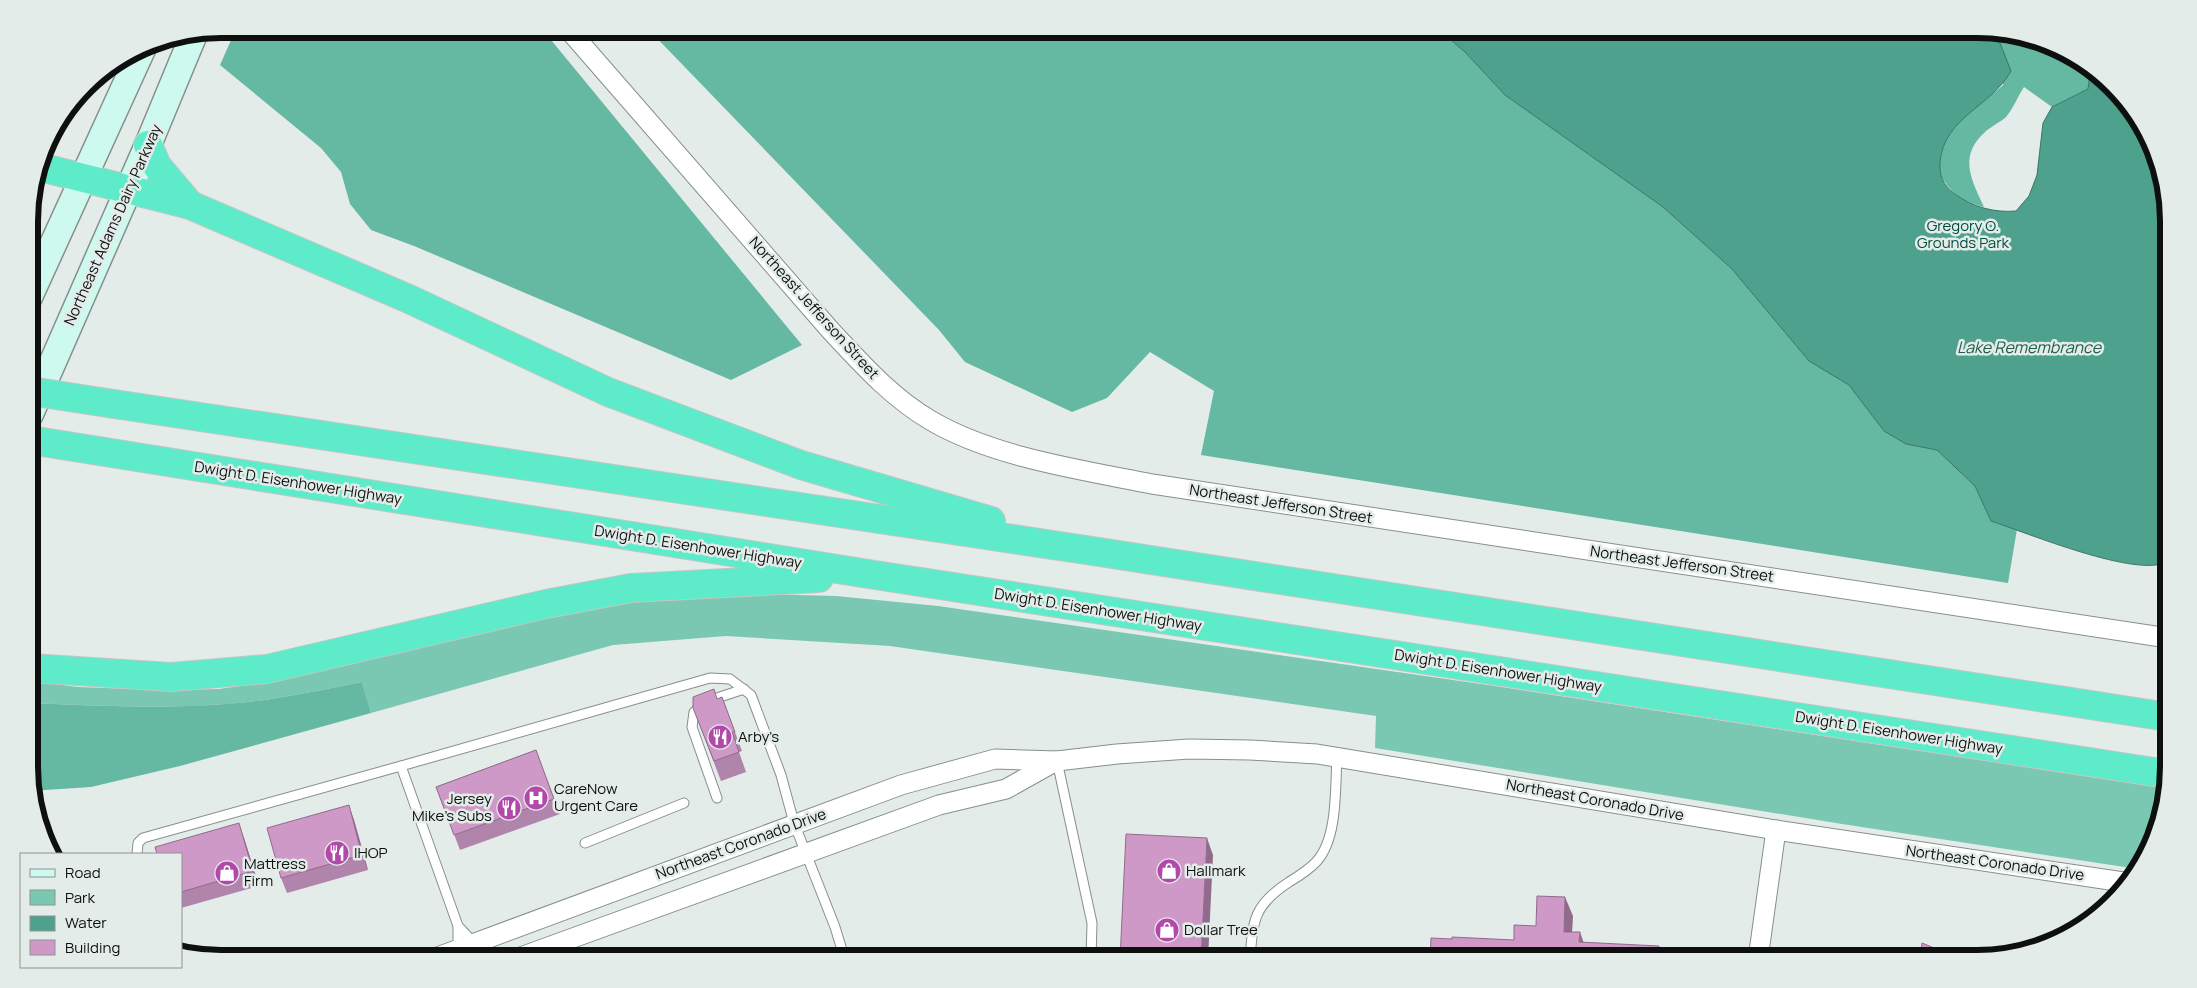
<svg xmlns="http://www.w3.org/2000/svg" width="2197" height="988" viewBox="0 0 2197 988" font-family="Manrope,sans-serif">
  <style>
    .green { fill: #7ac8b2 }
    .forest { fill: #65b8a2 }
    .water { fill: #4ea18c; stroke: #3a7666 }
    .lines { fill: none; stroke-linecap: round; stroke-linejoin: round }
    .service-casing { stroke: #878f8d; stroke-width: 11 }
    .minor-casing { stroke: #878f8d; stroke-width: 21 }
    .secondary-casing { stroke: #878f8d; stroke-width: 29 }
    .motorway-casing { stroke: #c5c6c5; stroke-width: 30 }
    .service { stroke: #fff; stroke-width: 9 }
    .minor { stroke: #fff; stroke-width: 19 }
    .secondary { stroke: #cef9ef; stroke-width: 26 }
    .motorway { stroke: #5debc9; stroke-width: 28 }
    .motorway-bridge-casing { stroke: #c5c6c5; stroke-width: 30; stroke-linecap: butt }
    .motorway-bridge { stroke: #5debc9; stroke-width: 28 }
    .wall { fill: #b184ab }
    .shaded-wall { fill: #906b8b }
    .building { fill: #ce99c7; stroke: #906b8b }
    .labels { text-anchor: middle; stroke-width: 5; stroke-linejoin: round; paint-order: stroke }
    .street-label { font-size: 15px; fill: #0d100f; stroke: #e3ece9 }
    .park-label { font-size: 15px; fill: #004c3d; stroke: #e3ece9 }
    .poi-label { font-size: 15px; fill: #0d100f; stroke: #e3ece9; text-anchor: start }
    .water-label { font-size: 16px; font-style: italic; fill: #1b5d4e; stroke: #e3ece9 }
    .rim { fill: none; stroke: #0d100f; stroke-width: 6 }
  </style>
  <rect width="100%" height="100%" fill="#e3ece9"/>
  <path class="green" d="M723,593L836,596L938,606L1495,686L2164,788L2154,841L2138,869L1842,824L1375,748L1376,716L890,646L726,636L613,645L371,713L362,682C332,688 301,694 271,699C192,711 110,706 30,703V681L78,687L164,690L219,689L279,680L549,614L645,599Z"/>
  <g class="forest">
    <path d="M236,29H542L802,345L731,380L414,246L371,230L350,204L341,172L321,148L220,65Z"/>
    <path d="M648,29H1438L1465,52L1505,95L1663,207L1732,269L1809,361L1849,385L1884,431L1906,444L1937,450L1975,486L1991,521L2017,529L2008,583L1201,455L1214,391L1150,352L1107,398L1072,412L965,362L939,330Z"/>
    <path d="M1979,29L2050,43L2091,67L2088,89L2052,107L2024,87C2018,96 2013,109 2006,117C1999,123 1990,127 1984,133C1958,157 1972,181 1984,207C1967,203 1954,196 1944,181C1938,173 1939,168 1940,159C1943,125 1980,106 2003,85L2000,43Z"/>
    <path d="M362,682L371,713L180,766L91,787L30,791V703C108,706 194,711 271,699C302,694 332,688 362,682Z"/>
  </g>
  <path class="water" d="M1438,29H1979L2000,43L2011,71C1991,107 1944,117 1940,162C1939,176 1943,185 1955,194C1972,207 1995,213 2016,211L2029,196L2037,175L2043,123L2052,107L2088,89L2091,67L2094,68L2129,104L2154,147L2167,195L2168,561C2140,580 2025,532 1991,521L1975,486L1937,450L1906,444L1884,431L1849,385L1809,361L1732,269L1663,207L1505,95L1465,52Z"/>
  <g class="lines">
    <defs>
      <g id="service">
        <path d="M1057,761L1092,923L1091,959"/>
        <path d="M401,766L710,678L730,679L751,695L781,775L794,823L835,927L842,950L841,959"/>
        <path d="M717,798L692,727L694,712L705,702L744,689"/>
        <path d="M585,843L684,803"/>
        <path d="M137,854L138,843L143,838L401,766L458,926V951L461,959"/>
        <path d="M458,926L475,944L481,959"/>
        <path d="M1250,959C1253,919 1254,905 1289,882C1299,876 1309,870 1317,861C1338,837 1335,788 1337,757"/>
      </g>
      <g id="minor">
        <path d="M568,29L831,331C861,363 891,397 930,420C992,457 1082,470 1152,484L2168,638"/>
        <path d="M432,959L901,785L995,759L1057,761L1117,754L1189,749L1250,750L1317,754L1776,830L2130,883"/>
        <path d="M515,959L939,805L1006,789L1056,761"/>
        <path d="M1758,959L1776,830"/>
      </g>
      <g id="secondary">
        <path d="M29,297L144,45"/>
        <path d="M30,414L148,145L194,34"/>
      </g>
      <g id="motorway">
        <path d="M148,145L157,166L190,205"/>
        <path d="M40,167L190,205L409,299L608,392L801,465L991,521"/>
        <path d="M114,404L1086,550L2168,717"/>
        <path d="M30,440L875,575L2167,774"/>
        <path d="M30,668L171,677L267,669L546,604L631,588L819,578"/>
      </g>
    </defs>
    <use href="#service" class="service-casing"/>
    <use href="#minor" class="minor-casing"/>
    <use href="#secondary" class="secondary-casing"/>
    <use href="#motorway" class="motorway-casing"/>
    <use href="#service" class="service"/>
    <use href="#minor" class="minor"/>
    <use href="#secondary" class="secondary"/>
    <use href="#motorway" class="motorway"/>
    <defs>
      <path id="motorway-bridge" d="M30,391L114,404"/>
    </defs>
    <use href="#motorway-bridge" class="motorway-bridge-casing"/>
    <use href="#motorway-bridge" class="motorway-bridge"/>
  </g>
  <g class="wall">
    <path d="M722,697L742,751L739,752L746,772L721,781L693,708Z"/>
    <path d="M536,750L560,814L460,850L436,787Z"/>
    <path d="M354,820L368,870L287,893L281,878Z"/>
    <path d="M244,838L259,886L181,908V854Z"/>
  </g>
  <g class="shaded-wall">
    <path d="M349,805L354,820L368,870L362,855Z"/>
    <path d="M239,823L244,838L259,886L253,871Z"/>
    <path d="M1207,838L1213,855L1208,959H1201Z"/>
    <path d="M1565,897L1573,916L1571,951L1564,932Z"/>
    <path d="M1580,932L1587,952L1579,942Z"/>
    <path d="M1659,946L1664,959H1658Z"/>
  </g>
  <g class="building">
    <path d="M714,689L717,699L722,697L735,732H732L739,752L714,761L693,708V697Z"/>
    <path d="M536,750L554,799L454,835L436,787Z"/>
    <path d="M349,805L362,855L281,878L267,828Z"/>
    <path d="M239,823L253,871L181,892V854H157L155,847Z"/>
    <path d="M1126,834L1207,838L1201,959H1120Z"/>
    <path d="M1537,896L1565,897L1564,932H1580L1579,942L1659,946L1658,959H1430L1431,938L1452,939V937L1514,940V925L1536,926Z"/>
    <path d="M1922,943L1961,959H1920Z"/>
  </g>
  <defs>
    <symbol id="restaurant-disc" viewBox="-11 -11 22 22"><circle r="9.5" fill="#b248a9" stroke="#e3ece9"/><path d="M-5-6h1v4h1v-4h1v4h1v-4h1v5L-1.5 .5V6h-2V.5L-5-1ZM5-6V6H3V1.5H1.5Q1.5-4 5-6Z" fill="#fff"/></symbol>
    <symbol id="hospital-disc" viewBox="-11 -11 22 22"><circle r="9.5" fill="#b248a9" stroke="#e3ece9"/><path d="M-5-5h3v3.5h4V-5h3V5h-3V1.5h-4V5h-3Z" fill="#fff"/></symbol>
    <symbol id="shop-disc" viewBox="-11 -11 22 22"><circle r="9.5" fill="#b248a9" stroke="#e3ece9"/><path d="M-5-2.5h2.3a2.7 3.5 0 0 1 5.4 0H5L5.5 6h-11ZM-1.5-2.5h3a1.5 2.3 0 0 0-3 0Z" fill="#fff"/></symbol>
  </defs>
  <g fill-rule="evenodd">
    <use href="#restaurant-disc" x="706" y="723" width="28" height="28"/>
    <use href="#hospital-disc" x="522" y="784" width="28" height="28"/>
    <use href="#restaurant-disc" x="495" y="794" width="28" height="28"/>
    <use href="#restaurant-disc" x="323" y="839" width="28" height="28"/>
    <use href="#shop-disc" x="1155" y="857" width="28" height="28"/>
    <use href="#shop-disc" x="213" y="859" width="28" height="28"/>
    <use href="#shop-disc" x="1153" y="916" width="28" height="28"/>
  </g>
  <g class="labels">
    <g class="street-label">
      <text transform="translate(113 225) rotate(-66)" y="5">Northeast Adams Dairy Parkway</text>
      <text transform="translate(814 308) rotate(48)" y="5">Northeast Jefferson Street</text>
      <text transform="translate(298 483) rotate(9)" y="5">Dwight D. Eisenhower Highway</text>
      <text transform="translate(1281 504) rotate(9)" y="5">Northeast Jefferson Street</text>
      <text transform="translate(698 547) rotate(9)" y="5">Dwight D. Eisenhower Highway</text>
      <text transform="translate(1682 564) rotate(8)" y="5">Northeast Jefferson Street</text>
      <text transform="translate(1098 610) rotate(9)" y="5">Dwight D. Eisenhower Highway</text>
      <text transform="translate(1498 671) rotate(9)" y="5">Dwight D. Eisenhower Highway</text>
      <text transform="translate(1899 733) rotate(9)" y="5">Dwight D. Eisenhower Highway</text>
      <text transform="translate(1595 800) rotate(10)" y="5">Northeast Coronado Drive</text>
      <text transform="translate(741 844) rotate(-20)" y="5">Northeast Coronado Drive</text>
      <text transform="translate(1995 863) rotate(8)" y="5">Northeast Coronado Drive</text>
    </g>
    <g class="park-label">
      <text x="1963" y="231">Gregory O.<tspan x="1963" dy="17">Grounds Park</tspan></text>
    </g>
    <g class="poi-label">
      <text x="738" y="742">Arby's</text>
      <text x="554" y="794">CareNow<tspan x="554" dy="17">Urgent Care</tspan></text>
      <text x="492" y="804" text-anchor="end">Jersey<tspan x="492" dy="17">Mike's Subs</tspan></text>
      <text x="354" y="858">IHOP</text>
      <text x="244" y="869">Mattress<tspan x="244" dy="17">Firm</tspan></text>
      <text x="1186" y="876">Hallmark</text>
      <text x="1184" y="935">Dollar Tree</text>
    </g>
    <g class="water-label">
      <text x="2029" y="353">Lake Remembrance</text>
    </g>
  </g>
  <path d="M0 0H2197V988H0ZM221 38H1977A183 183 0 0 1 2160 221V767A183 183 0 0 1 1977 950H221A183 183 0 0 1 38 767V221A183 183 0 0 1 221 38Z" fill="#e3ece9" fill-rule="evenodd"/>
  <path class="rim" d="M221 38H1977A183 183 0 0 1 2160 221V767A183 183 0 0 1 1977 950H221A183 183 0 0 1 38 767V221A183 183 0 0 1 221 38Z"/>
  <rect x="20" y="853" width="162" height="115" fill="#e3ece9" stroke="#8d9492"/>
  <rect x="30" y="869" width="25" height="8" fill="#cef9ef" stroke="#8d9492"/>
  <text x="65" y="878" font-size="15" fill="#0d100f">Road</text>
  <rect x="30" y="890" width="25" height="15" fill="#7ac8b2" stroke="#8d9492"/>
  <text x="65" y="903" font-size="15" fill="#0d100f">Park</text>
  <rect x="30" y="916" width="25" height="15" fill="#4ea18c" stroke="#8d9492"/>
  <text x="65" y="928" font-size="15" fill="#0d100f">Water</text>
  <rect x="30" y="940" width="25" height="15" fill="#ce99c7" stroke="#8d9492"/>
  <text x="65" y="953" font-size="15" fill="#0d100f">Building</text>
</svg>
